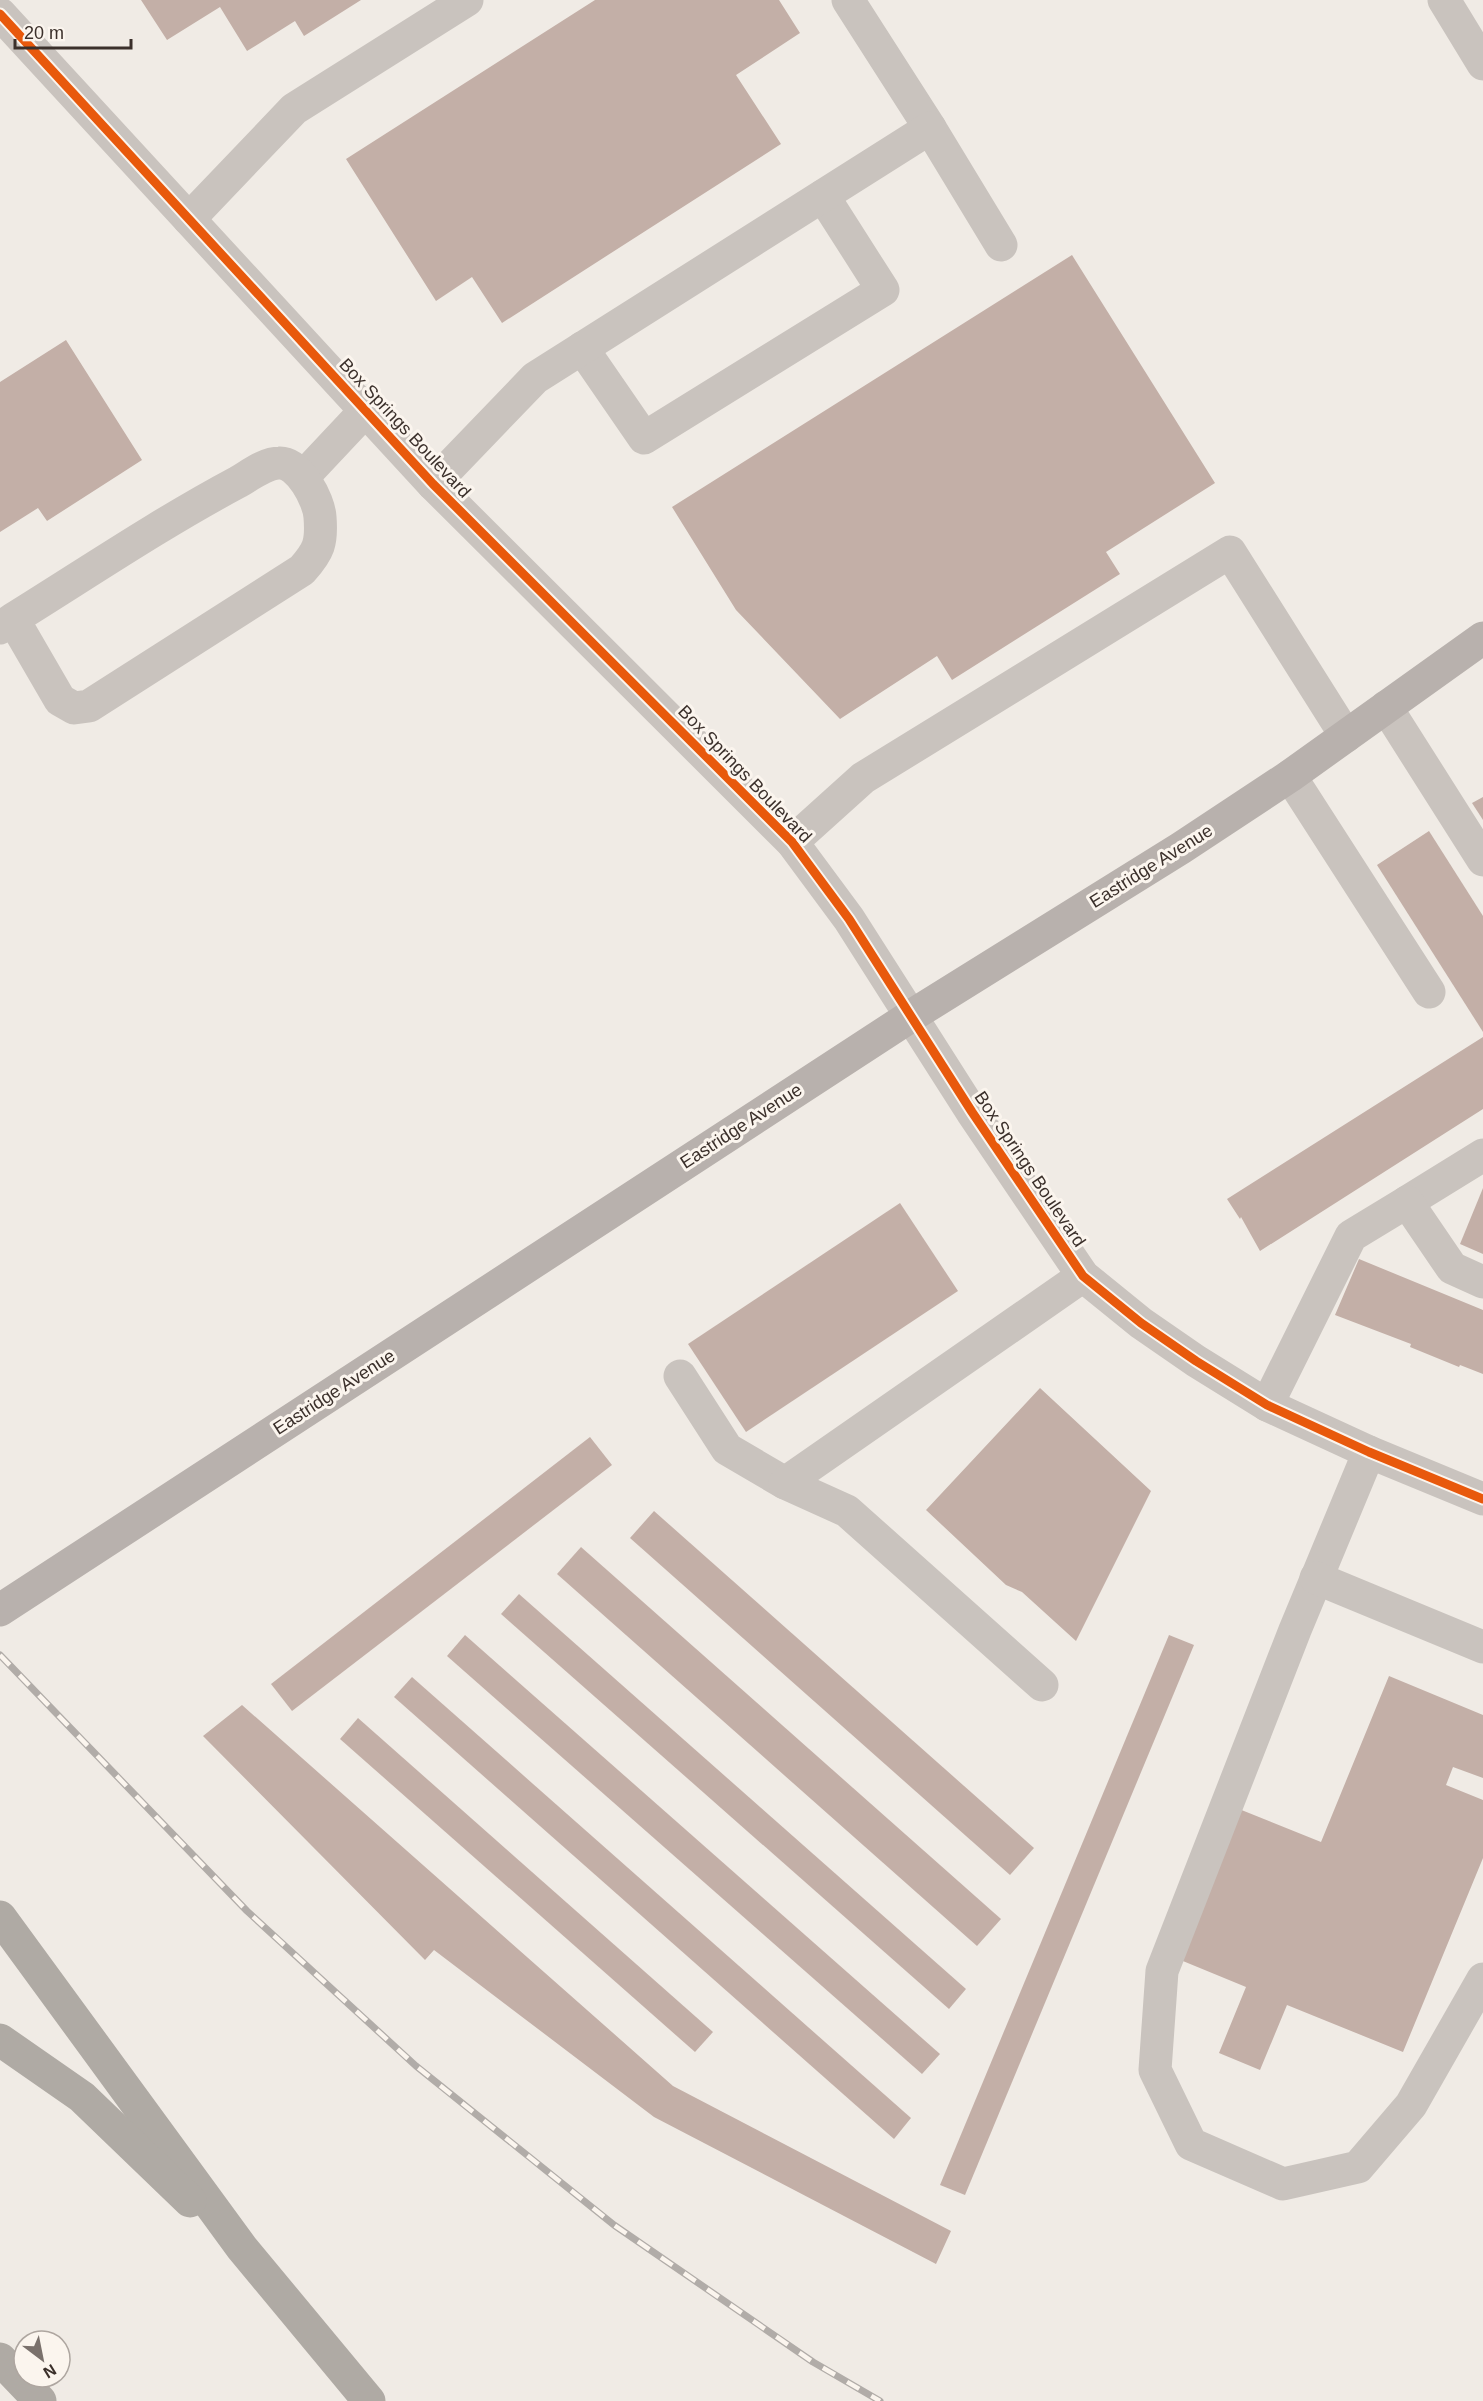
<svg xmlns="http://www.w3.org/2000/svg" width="1483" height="2401" viewBox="0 0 1483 2401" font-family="Arial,sans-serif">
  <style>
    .building { fill: #c3afa7 }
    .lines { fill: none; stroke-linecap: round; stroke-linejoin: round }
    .minor { stroke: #c9c3be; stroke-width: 33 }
    .major { stroke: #b8b1ad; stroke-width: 33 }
    .highway { stroke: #afaaa4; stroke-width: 33 }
    .rail-casing { stroke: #b1aca8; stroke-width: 7 }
    .rail { stroke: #fbf5ee; stroke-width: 4.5; stroke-dasharray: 14; stroke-linecap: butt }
    .cycleway-casing { stroke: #fbf5ee; stroke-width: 13 }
    .cycleway { stroke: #e8590c; stroke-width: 9 }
    .labels { text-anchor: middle; stroke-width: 6; stroke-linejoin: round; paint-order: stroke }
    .street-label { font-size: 18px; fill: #3b302b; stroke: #fbf5ee }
  </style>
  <rect width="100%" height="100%" fill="#f0ebe5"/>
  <g class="building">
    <path d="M141,0H361L304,36L295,21L247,51L220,7L167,40Z"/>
    <path d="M595,0H779L800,33L736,75L781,144L502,323L472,277L436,301L346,159Z"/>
    <path d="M1072,255L1215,483L1106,552L1120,574L952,680L937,656L840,719L736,610L672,507Z"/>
    <path d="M66,340L142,460L47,521L38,508L0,532V382Z"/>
    <path d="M1483,797V820L1472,803Z"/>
    <path d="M1429,831L1483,916V1032L1377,865Z"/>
    <path d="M1483,1037V1109L1260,1251L1241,1217L1240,1219L1227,1199Z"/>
    <path d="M1483,1188V1254L1460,1244Z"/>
    <path d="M900,1203L958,1291L746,1432L688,1344Z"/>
    <path d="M1359,1259L1483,1310V1374L1460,1365L1459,1367L1410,1347L1411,1344L1335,1315Z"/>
    <path d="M1040,1388L1151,1491L1076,1641L1022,1592L1006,1585L926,1510Z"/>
    <path d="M590,1437L612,1465L292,1711L271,1684Z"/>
    <path d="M654,1511L1034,1848L1010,1875L630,1538Z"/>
    <path d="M581,1547L1001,1919L977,1946L557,1574Z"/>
    <path d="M519,1594L966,1989L949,2009L501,1614Z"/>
    <path d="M465,1635L940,2054L922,2074L447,1656Z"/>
    <path d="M1169,1635L1194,1645L965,2195L940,2185Z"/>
    <path d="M1389,1676L1483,1715V1778L1453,1767L1446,1785L1483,1800V1858L1403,2052L1287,2005L1260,2070L1219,2053L1246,1987L1178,1959L1239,1809L1321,1842Z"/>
    <path d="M412,1677L911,2118L894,2139L394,1697Z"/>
    <path d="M242,1705L673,2086L951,2231L936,2264L654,2117L434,1950L425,1960L203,1736Z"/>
    <path d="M358,1718L713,2032L695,2052L340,1739Z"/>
  </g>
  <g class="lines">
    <g class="minor">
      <path d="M848,0L930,128"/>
      <path d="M1444,0L1483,64"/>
      <path d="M0,14L433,484L792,842L849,919L972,1112L1083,1276L1141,1323L1196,1361L1267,1405L1369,1452L1483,1499"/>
      <path d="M189,219L294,109L467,0"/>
      <path d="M582,348L644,438L883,290L823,196"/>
      <path d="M303,477L365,411"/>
      <path d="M433,484L535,378L930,128L1001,245"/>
      <path d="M0,628L13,619C87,573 161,523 238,482C250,475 266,463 279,463C299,462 319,500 320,517C322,543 319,551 302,570L89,706L74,708L60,700L13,619"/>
      <path d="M1386,707L1483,860"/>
      <path d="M1290,776L1429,992"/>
      <path d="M792,842L863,778L1230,552L1346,736"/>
      <path d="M1407,1202L1483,1155"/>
      <path d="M680,1376L727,1449L785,1483"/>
      <path d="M1267,1405L1351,1236L1407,1202L1452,1268L1483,1282"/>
      <path d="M1369,1452L1295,1630L1162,1971L1155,2070L1191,2144L1283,2184L1358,2167L1411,2105L1483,1979"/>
      <path d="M1316,1578L1483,1647"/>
      <path d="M1042,1685L847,1511L785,1483L1083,1276"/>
    </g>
    <path class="major" d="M0,1610L911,1016L1181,848L1290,776L1483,638"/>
    <g class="highway">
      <path d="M0,1917L242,2248L369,2401"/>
      <path d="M0,2040L82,2097L190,2201"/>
      <path d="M0,2359L40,2401"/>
    </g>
    <defs>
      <path id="rail" d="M0,1655L247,1911L416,2066L614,2225L813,2362L880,2401"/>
    </defs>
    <use href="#rail" class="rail-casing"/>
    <use href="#rail" class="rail"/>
    <defs>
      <path id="cycleway" d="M0,14L433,484L792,842L849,919L972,1112L1083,1276L1141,1323L1196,1361L1267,1405L1369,1452L1483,1499"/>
    </defs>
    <use href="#cycleway" class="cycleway-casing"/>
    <use href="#cycleway" class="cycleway"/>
  </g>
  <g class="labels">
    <g class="street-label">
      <text transform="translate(405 428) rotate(47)" y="6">Box Springs Boulevard</text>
      <text transform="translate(745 774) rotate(46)" y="6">Box Springs Boulevard</text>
      <text transform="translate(1151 866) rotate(-32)" y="6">Eastridge Avenue</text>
      <text transform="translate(741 1126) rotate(-33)" y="6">Eastridge Avenue</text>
      <text transform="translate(1030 1169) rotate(56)" y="6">Box Springs Boulevard</text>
      <text transform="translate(334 1392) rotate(-33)" y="6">Eastridge Avenue</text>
    </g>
  </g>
  <g transform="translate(42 2359) rotate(148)"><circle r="28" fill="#fbf5ee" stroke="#aea6a0" stroke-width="1.5"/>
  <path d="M0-4.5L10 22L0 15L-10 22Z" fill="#7a716c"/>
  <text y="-9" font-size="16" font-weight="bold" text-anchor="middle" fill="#3b302b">N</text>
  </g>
  <path d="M15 39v9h116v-9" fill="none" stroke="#3b302b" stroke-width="3"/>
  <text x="24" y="39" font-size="18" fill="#3b302b" stroke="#fbf5ee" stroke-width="4.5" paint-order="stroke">20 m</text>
</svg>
